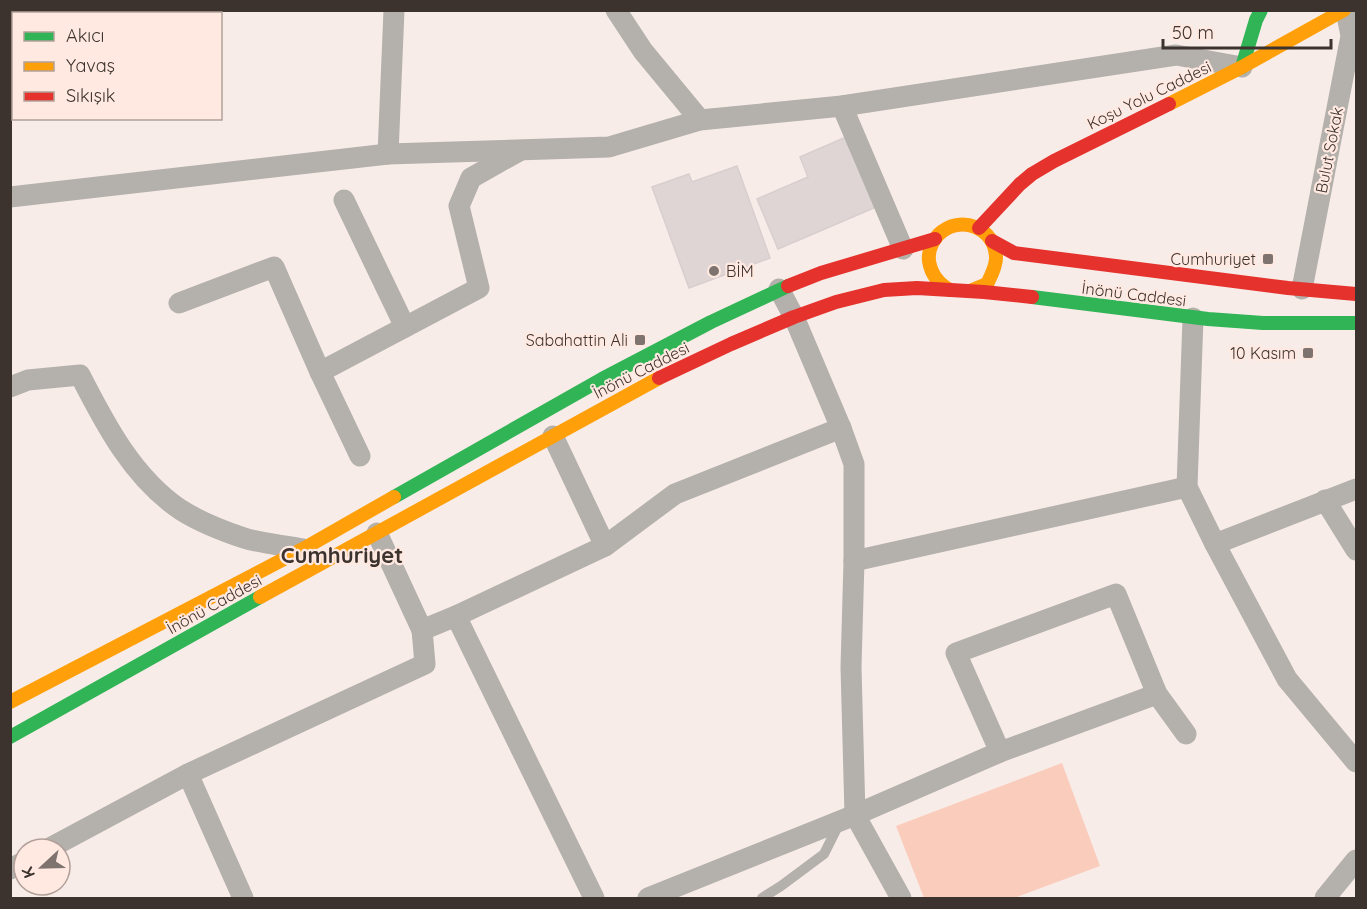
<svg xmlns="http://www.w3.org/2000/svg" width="1367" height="909" viewBox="0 0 1367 909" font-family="Quicksand,sans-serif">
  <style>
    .green { fill: #faccbc }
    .building { fill: #dfd5d4; stroke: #d9cecf; stroke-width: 1.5 }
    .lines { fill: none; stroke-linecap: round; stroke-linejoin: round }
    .lane { stroke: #b4b0ac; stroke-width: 10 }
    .street { stroke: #b4b0ac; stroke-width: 21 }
    .fast { stroke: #30b455; stroke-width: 14 }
    .slow { stroke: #ff9f0a; stroke-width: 14 }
    .jam { stroke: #e5322d; stroke-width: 14 }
    .poi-dot { fill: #7e736f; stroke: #ffe9e1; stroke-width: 2 }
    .labels { text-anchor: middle; stroke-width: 4.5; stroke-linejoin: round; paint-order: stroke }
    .street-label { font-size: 16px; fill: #3c322e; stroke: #ffe9e1 }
    .poi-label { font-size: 16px; fill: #3c322e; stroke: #ffe9e1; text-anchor: end }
    .district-label { font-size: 22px; font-weight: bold; fill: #3c322e; stroke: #ffe9e1 }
  </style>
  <rect width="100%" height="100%" fill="#f8ece8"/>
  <path class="green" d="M1062,763L1100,866L1014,898H924L896,826Z"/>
  <g class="building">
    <path d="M846,137L876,207L778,249L757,199L808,177L800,157Z"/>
    <path d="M737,166L770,258L689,288L652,187L689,174L692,182Z"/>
  </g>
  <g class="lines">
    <path class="lane" d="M762,898L781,886L824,854L839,824"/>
    <g class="street">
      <path d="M616,10L643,51L700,120"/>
      <path d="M10,44H14"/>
      <path d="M842,106L903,249"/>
      <path d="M388,154L394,10"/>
      <path d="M10,197L388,154L609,147L700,120L842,106L1176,55L1242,67"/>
      <path d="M344,200L405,327"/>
      <path d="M1302,289L1351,36L1346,10"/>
      <path d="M179,303L274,267L320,372L360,456"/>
      <path d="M1193,318L1187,487L1215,544L1287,679L1356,762"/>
      <path d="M320,372L479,288L459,206L471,178L519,151"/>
      <path d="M10,387L28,380L80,375C105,424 133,478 181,510C200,522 223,531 244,538C263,544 284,545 303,549"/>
      <path d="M553,436L605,546"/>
      <path d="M1325,500L1356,550"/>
      <path d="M377,533L422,630"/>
      <path d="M1215,544L1356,489"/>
      <path d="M854,561L1187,487"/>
      <path d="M456,616L594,898"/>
      <path d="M1000,752L956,653L1116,594L1157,694L1186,734"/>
      <path d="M188,774L243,898"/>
      <path d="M48,849L188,774L425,664L422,630L456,616L605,546L675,494L841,428"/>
      <path d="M10,869L24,862"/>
      <path d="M648,898L855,815L851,667L854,561V464L841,428L794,317L779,289"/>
      <path d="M901,898L855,815L1000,752L1157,694"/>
      <path d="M1325,898L1356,860"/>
    </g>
    <g class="fast">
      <path d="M1242,67L1256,20L1261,10"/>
      <path d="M1032,297L1208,319L1263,323H1356"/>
      <path d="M394,497L602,379L711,322L788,286"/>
      <path d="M10,737L260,597"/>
    </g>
    <g class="slow">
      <path d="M1169,104L1242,67L1344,10"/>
      <path d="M950,290C939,284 931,274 929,261C928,251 931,243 938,235C960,213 996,228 996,258C996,267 991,276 987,284L970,291"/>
      <path d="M260,597L659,378"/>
      <path d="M10,702L303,549L394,497"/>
    </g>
    <g class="jam">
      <path d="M979,228L1020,184L1032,174L1054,161L1169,104"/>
      <path d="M992,241L1014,253L1288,288L1356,294"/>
      <path d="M788,286L821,273L935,239"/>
      <path d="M659,378L731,344L794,317L836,302L884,290L917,288L984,292L1032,297"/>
    </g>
  </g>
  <g class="poi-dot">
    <rect x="1262" y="253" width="12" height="12" rx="3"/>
    <circle cx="714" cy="271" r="6"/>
    <rect x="634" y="334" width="12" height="12" rx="3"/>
    <rect x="1302" y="347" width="12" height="12" rx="3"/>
  </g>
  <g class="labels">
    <g class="street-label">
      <text transform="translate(1149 95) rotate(-26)" y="6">Koşu Yolu Caddesi</text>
      <text transform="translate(1329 150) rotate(-79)" y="6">Bulut Sokak</text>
      <text transform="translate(1134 294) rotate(7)" y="6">İnönü Caddesi</text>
      <text transform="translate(641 370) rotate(-27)" y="6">İnönü Caddesi</text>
      <text transform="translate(214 604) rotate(-29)" y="6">İnönü Caddesi</text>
    </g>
    <g class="poi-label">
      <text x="1256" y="265">Cumhuriyet</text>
      <text x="726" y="277" text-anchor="start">BİM</text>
      <text x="628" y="346">Sabahattin Ali</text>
      <text x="1296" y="359">10 Kasım</text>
    </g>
    <g class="district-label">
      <text x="342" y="563">Cumhuriyet</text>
    </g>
  </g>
  <rect width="1367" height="909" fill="none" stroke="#3c322e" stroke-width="24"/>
  <rect x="12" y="12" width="210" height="108" fill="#ffe9e1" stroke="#b1a099" stroke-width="1.5"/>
  <rect x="24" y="32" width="30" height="9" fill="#30b455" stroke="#b1a099" stroke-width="1.5"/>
  <text x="66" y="42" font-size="18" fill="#3c322e">Akıcı</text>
  <rect x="24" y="62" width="30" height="9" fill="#ff9f0a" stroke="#b1a099" stroke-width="1.5"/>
  <text x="66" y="72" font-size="18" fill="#3c322e">Yavaş</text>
  <rect x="24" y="92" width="30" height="9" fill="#e5322d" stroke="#b1a099" stroke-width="1.5"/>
  <text x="66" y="102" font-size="18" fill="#3c322e">Sıkışık</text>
  <g transform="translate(42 867) rotate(248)"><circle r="28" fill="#ffe9e1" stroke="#b1a099" stroke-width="1.5"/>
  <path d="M0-4.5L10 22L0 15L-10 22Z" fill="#7e736f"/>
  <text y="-9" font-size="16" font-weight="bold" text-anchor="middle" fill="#3c322e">K</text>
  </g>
  <path d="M1163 39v9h168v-9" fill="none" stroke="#3c322e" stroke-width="3"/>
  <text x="1172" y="39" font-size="18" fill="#3c322e" stroke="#ffe9e1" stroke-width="4.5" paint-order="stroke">50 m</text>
</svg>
